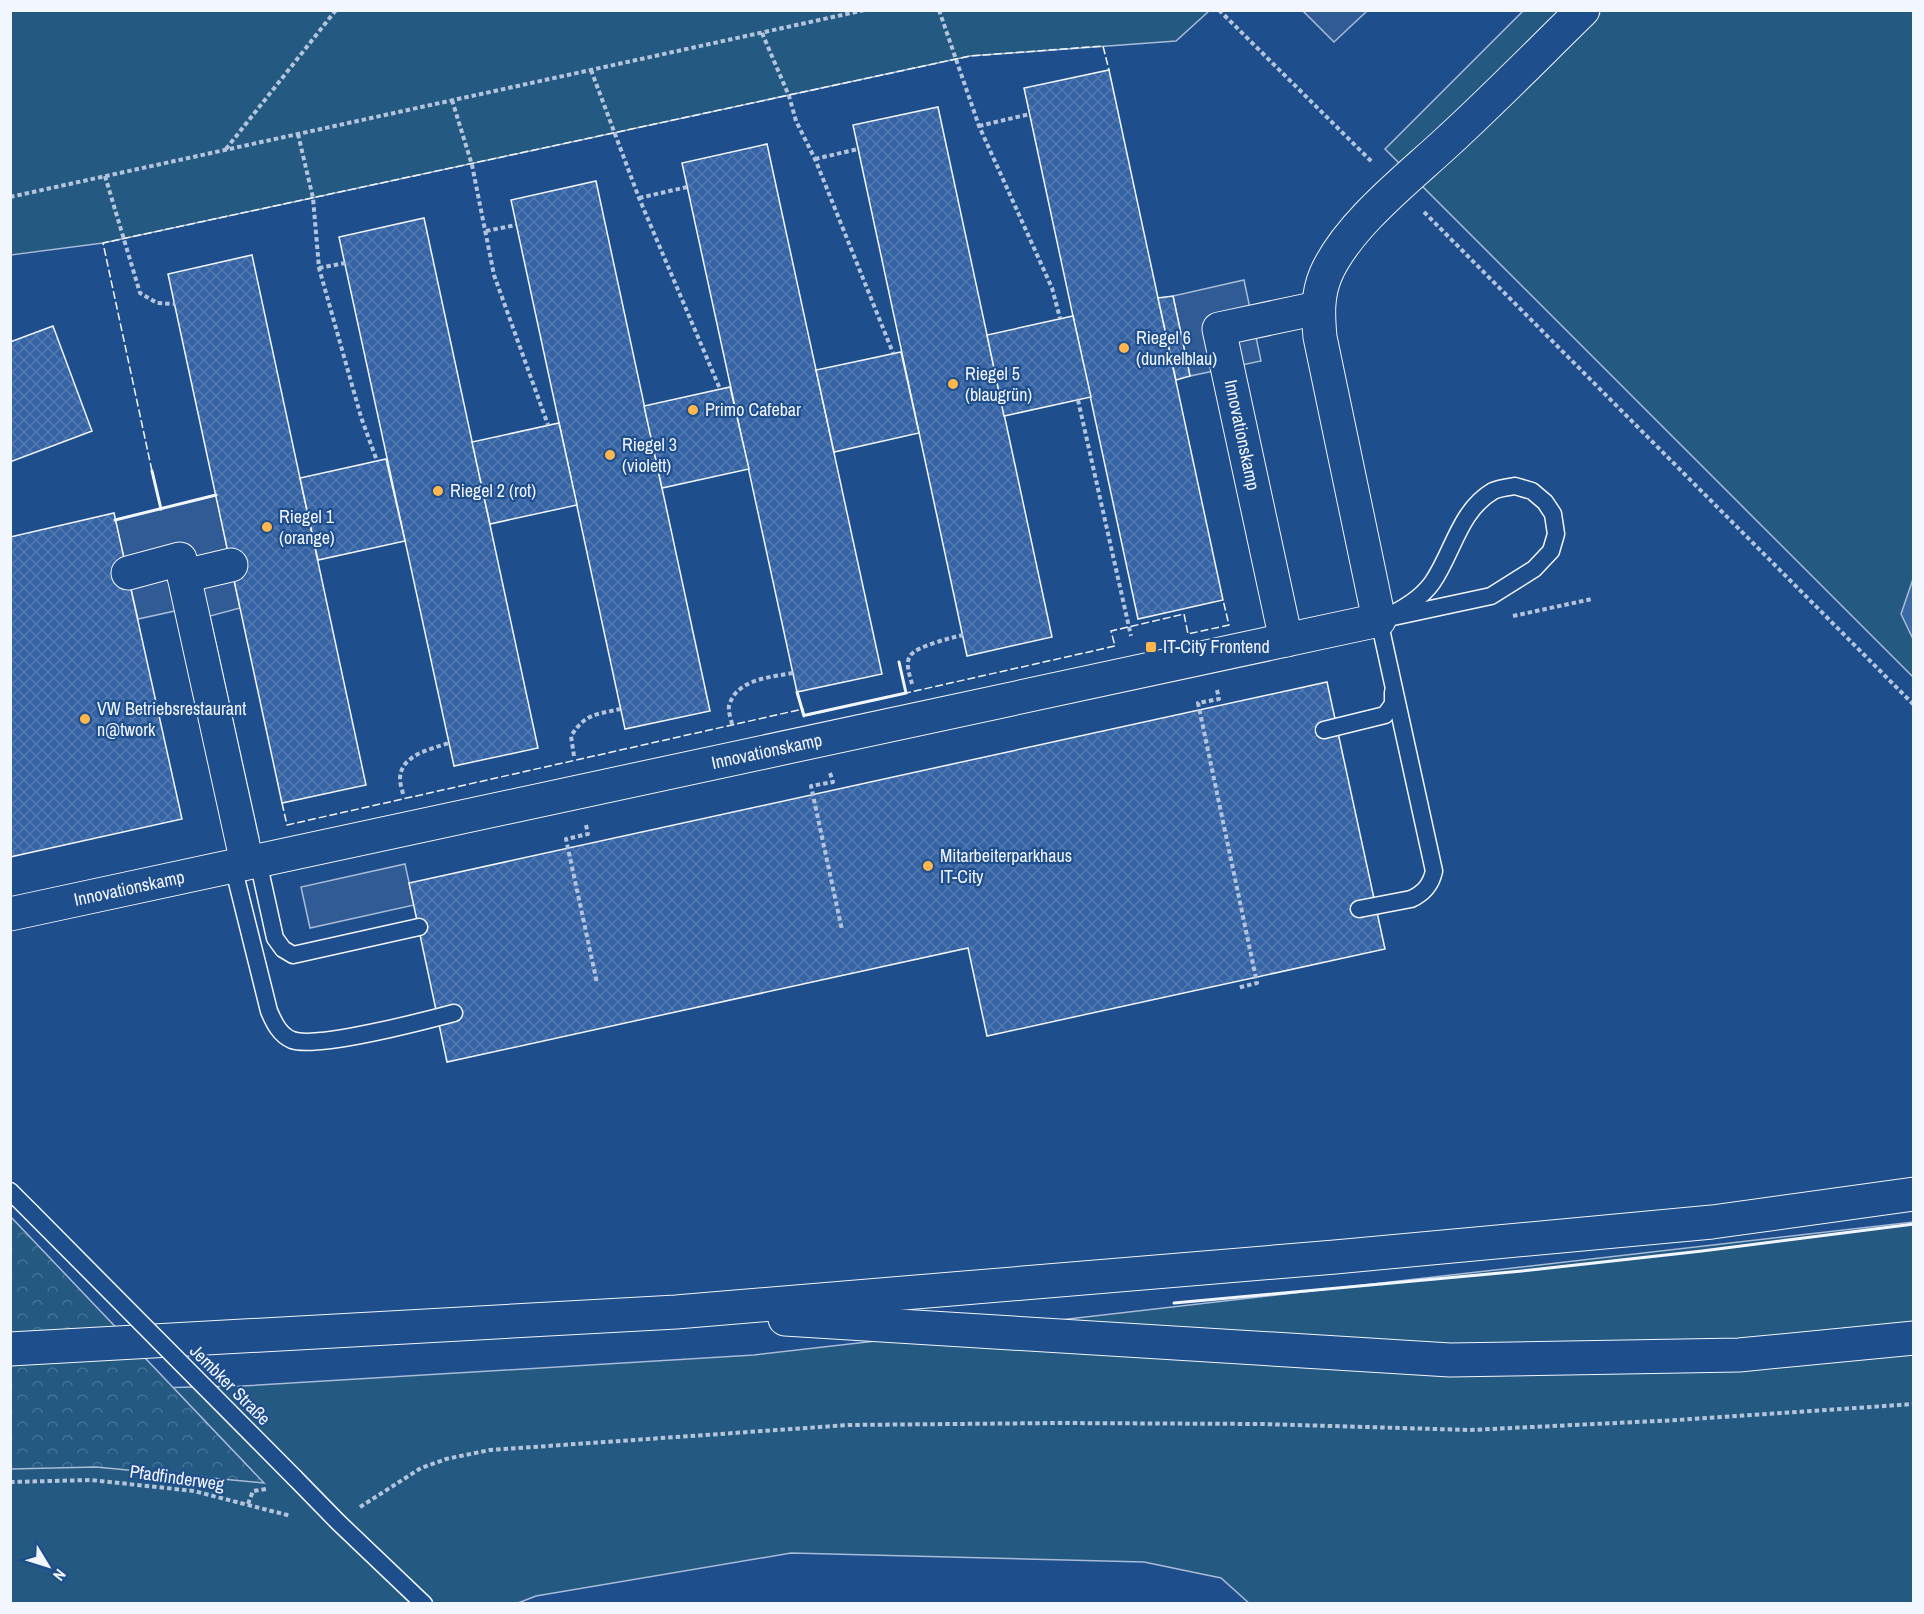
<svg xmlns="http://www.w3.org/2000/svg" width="1924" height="1614" viewBox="0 0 1924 1614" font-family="'Archivo Narrow',sans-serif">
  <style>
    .green { fill: #245a82; stroke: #a8bbd7; stroke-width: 1.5 }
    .forest { fill: url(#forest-crowns); stroke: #a8bbd7; stroke-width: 1.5 }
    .parking { fill: #305b95; stroke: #a8bbd7; stroke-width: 1.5 }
    .water { fill: #3b69a3; stroke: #a8bbd7; stroke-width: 1.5 }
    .building { fill: url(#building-cross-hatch); stroke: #f2f6ff; stroke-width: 1.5 }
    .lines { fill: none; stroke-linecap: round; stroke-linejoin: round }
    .lane-casing { stroke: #f2f6ff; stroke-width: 19 }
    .street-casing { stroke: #f2f6ff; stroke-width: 35 }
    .primary-casing { stroke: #f2f6ff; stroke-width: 35 }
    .path { stroke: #b3c4dc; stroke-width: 4; stroke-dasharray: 4.5 3; stroke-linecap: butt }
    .lane { stroke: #1f4e8c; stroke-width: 16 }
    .street { stroke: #1f4e8c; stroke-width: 33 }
    .primary { stroke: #1f4e8c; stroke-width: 33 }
    .lane-bridge-casing { stroke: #f2f6ff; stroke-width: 19; stroke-linecap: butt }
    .lane-bridge { stroke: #1f4e8c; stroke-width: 16 }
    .fence { stroke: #f2f6ff; stroke-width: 1.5; stroke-dasharray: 8 3; stroke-linecap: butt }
    .wall { stroke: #f2f6ff; stroke-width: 3 }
    .poi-dot { fill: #ffb74d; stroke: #1f4e8c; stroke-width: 2 }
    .labels { text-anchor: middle; stroke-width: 4.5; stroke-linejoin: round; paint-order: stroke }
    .poi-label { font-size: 18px; fill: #f2f6ff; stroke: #1f4e8c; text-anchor: start }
    .street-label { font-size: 18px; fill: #f2f6ff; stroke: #1f4e8c }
  </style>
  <defs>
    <pattern id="forest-crowns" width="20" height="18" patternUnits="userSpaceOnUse" patternTransform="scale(1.5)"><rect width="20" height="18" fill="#245a82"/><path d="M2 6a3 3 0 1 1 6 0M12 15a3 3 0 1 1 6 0" fill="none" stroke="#447295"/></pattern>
    <pattern id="building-cross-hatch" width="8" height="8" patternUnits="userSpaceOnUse" patternTransform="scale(1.5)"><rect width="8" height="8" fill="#3563a3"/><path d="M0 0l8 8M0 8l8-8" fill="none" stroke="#537ab1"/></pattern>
  </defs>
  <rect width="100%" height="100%" fill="#1f4e8c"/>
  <g class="green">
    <path d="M10,11L11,10L1209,11L1176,41L970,56L103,243L11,255Z"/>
    <path d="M1523,11H1913V677L1385,149Z"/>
    <path d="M1913,1222V1603L1250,1604L1221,1578L1144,1562L791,1553L536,1596L518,1603H11L10,1391L242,1386L754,1355Z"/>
  </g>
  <path class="forest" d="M10,1216L264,1483L96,1467L11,1469Z"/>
  <g class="parking">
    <path d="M1303,11H1367L1334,42Z"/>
    <path d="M1244,280L1261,361L1190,376L1173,296Z"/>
    <path d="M216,495L240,608L210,616L259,838L228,845L175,611L138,619L115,520Z"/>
    <path d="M405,864L414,905L310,928L301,887Z"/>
  </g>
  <path class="water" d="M1913,579V639L1901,614Z"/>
  <g class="building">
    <path d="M1109,70L1223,600L1138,619L1024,88Z"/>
    <path d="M938,107L1052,637L967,656L853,125Z"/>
    <path d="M767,144L882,674L797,692L682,163Z"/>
    <path d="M596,181L710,711L625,729L511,200Z"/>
    <path d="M424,218L538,748L454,766L339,237Z"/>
    <path d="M252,255L366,785L282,803L168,274Z"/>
    <path d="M1173,296L1190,376L1176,380L1158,298Z"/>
    <path d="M1073,316L1091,397L1004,416L987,335Z"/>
    <path d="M53,326L92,431L10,462V342Z"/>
    <path d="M901,352L919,433L834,452L816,370Z"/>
    <path d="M730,387L749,469L662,488L644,406Z"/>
    <path d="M559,423L577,505L490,524L472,442Z"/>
    <path d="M386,459L405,541L318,560L300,478Z"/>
    <path d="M114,513L182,819L10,857V537Z"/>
    <path d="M1327,682L1385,949L987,1036L968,948L447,1062L409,883Z"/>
  </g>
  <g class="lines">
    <defs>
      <g id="lane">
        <path d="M1515,486L1532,491L1545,502L1553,514L1556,534L1551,551L1534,569L1491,596L1379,620C1398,612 1419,601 1432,583C1453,553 1459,511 1493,491C1499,488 1508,487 1515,486Z"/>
        <path d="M1324,730L1385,715L1393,704V692"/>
        <path d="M258,861L275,938L283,949L293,955L419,927"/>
        <path d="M233,866L269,1011C274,1023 280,1035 292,1040C316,1049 424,1021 454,1013"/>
        <path d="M1359,909L1411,899C1424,893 1431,885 1434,871L1379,620"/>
        <path d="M10,1191L31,1212"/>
        <path d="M295,1478L338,1522L424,1604"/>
      </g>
      <g id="street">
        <path d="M128,573L180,559L184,576L231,565"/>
        <path d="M184,576L247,863"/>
        <path d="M1286,640L1219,329L1318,308"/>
        <path id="s1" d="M10,914L1379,620L1320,337C1318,315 1317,295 1326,274C1347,226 1407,179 1445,144C1492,101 1537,55 1583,10"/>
      </g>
      <g id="primary">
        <path d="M785,1319L1450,1360L1739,1355L1914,1338"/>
        <path d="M10,1349L676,1312L1335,1257L1712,1222L1914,1194"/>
      </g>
    </defs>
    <use href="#lane" class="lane-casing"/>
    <use href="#street" class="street-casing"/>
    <use href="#primary" class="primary-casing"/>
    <g class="path">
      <path d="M939,10L979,126L1052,288L1060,318"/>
      <path d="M1219,10L1372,162"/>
      <path d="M762,33L789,96L796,121L815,159L893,353"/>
      <path d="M591,70L639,198L720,389"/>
      <path d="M452,100L472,165L494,275L548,425"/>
      <path d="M979,126L1030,114"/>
      <path d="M298,134L313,198L319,268L361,417L377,461"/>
      <path d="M226,149L336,10"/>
      <path d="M815,159L858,149"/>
      <path d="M105,176L140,293L157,303L175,304"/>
      <path d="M10,197L865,10"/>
      <path d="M639,198L687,187"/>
      <path d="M1424,212L1914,705"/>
      <path d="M486,231L516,225"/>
      <path d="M319,268L345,263"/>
      <path d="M1078,400L1131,636"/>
      <path d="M1513,616L1592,599"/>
      <path d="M912,684C910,676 905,664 910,656C916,646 951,638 963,635"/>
      <path d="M1217,690L1219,699L1198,703L1257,983L1237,988"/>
      <path d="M732,724C731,719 728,711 729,706C736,679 771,677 793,673"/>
      <path d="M574,756L571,736C586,713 595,715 620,709"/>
      <path d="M830,773L833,782L811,786L842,930"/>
      <path d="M403,794C402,789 400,784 400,779C400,755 431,749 449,743"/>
      <path d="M586,825L588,834L566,839L597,983"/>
      <path d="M10,1482L91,1480L194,1491L291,1516"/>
      <path d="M248,1504L253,1491L266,1489"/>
      <path d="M360,1507L421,1468L446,1459L490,1450L849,1425L1057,1423L1262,1424L1470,1430L1678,1420L1914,1404"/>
    </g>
    <use href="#lane" class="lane"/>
    <use href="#street" class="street"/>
    <use href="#primary" class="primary"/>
    <defs>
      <path id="lane-bridge" d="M31,1212L295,1478"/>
    </defs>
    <use href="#lane-bridge" class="lane-bridge-casing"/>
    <use href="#lane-bridge" class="lane-bridge"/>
    <g class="fence">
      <path d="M152,471L103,243L970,56L1103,46L1109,70"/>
      <path d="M282,803L287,825L803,709L804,716L1115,646L1111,631L1184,614L1188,634L1229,625L1223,600"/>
    </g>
    <g class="wall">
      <path d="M152,471L161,509"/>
      <path d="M115,520L216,495"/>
      <path d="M797,692L804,716"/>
      <path d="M806,715L906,693L899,662"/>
      <path d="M1174,1303L1522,1271L1702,1251L1914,1224"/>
    </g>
  </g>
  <g class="poi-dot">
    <circle cx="1124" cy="348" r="6"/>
    <circle cx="953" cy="384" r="6"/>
    <circle cx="693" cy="410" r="6"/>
    <circle cx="610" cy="455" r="6"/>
    <circle cx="438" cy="491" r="6"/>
    <circle cx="267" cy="527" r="6"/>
    <rect x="1145" y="641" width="12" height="12" rx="3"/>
    <circle cx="85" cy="719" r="6"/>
    <circle cx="928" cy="866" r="6"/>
  </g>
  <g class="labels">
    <g class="poi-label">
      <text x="1136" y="344">Riegel 6<tspan x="1136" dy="21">(dunkelblau)</tspan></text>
      <text x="965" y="380">Riegel 5<tspan x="965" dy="21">(blaugrün)</tspan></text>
      <text x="705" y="416">Primo Cafebar</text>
      <text x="622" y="451">Riegel 3<tspan x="622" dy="21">(violett)</tspan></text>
      <text x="450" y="497">Riegel 2 (rot)</text>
      <text x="279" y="523">Riegel 1<tspan x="279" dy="21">(orange)</tspan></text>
      <text x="1163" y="653">IT-City Frontend</text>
      <text x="97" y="715">VW Betriebsrestaurant<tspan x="97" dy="21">n@twork</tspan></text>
      <text x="940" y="862">Mitarbeiterparkhaus<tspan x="940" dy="21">IT-City</tspan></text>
    </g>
    <g class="street-label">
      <text transform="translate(1242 435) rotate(78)" y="6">Innovationskamp</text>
      <text dy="6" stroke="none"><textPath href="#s1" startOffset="774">Innovationskamp</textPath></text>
      <text dy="6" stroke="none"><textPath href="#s1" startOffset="122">Innovationskamp</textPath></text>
      <text transform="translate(230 1385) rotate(45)" y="6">Jembker Straße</text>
      <text transform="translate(177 1478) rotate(8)" y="6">Pfadfinderweg</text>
    </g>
  </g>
  <rect width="1924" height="1614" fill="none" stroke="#f2f6ff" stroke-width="24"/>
  <g transform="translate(48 1566) rotate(128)" stroke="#1f4e8c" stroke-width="4.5" paint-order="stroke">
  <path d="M0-4.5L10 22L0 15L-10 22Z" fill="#f2f6ff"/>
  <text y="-9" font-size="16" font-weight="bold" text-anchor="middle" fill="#f2f6ff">N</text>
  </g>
</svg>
